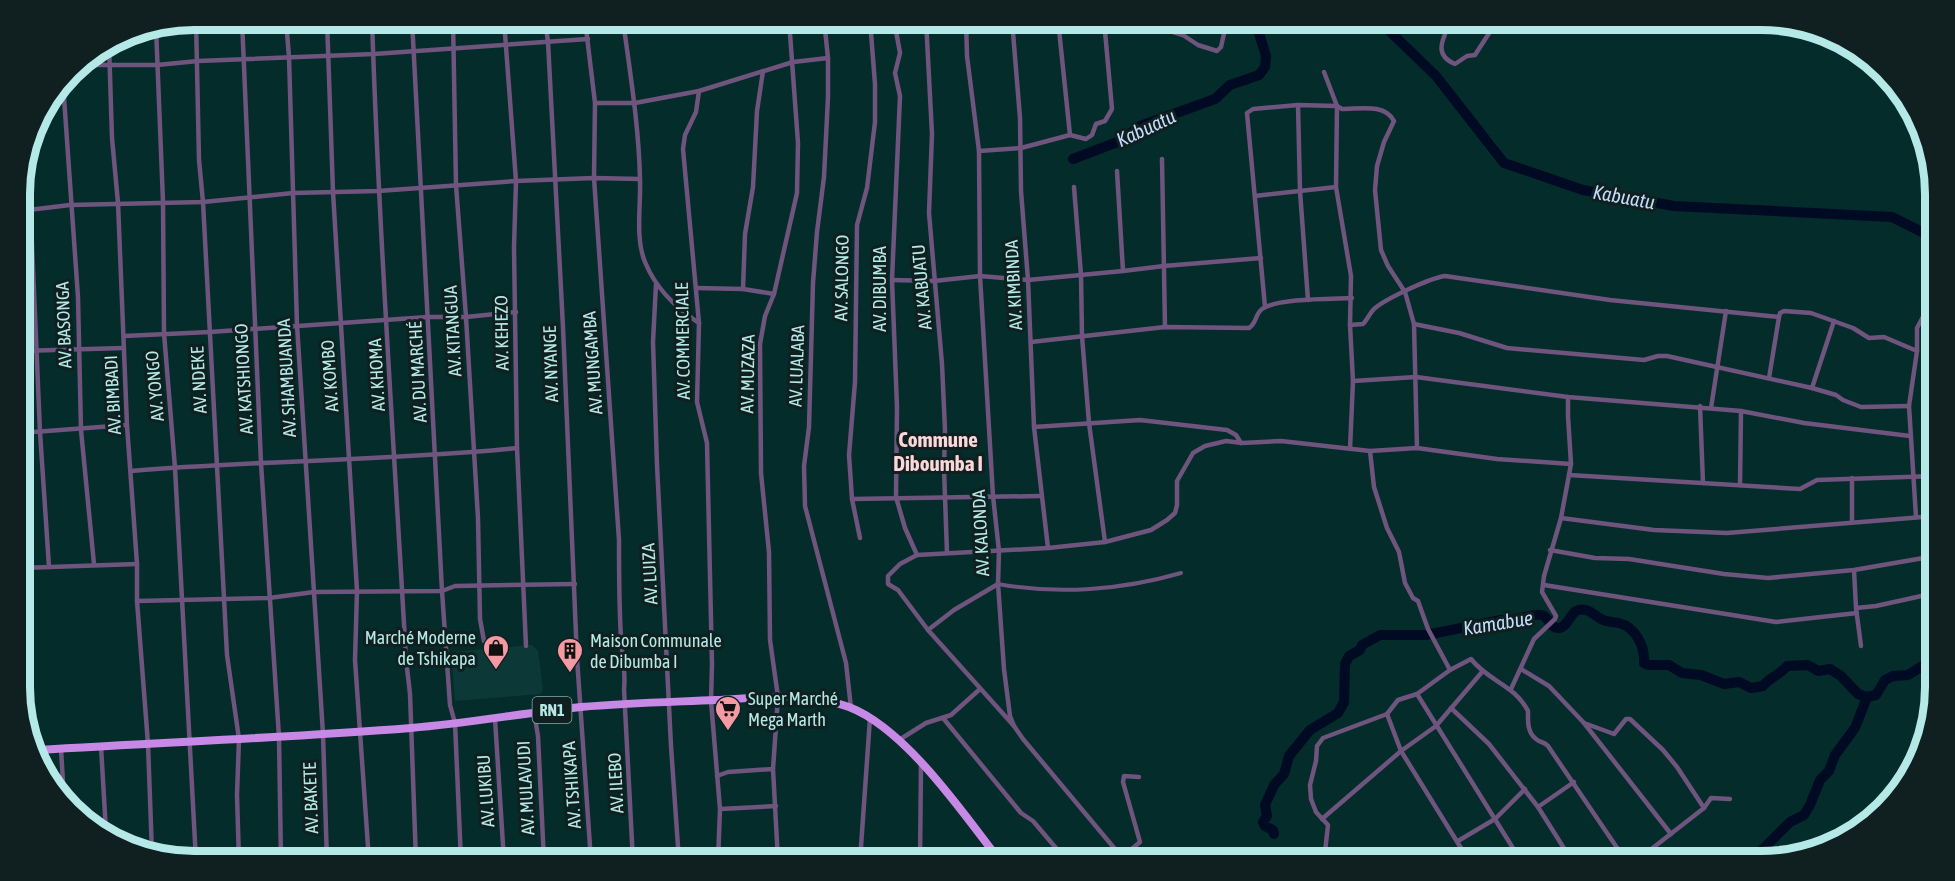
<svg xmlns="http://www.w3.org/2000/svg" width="1955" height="881" viewBox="0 0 1955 881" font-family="'Asap Condensed',sans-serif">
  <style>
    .built { fill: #0c3938 }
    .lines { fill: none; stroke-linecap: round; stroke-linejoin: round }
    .river { stroke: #000a23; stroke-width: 10 }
    .pedestrian { stroke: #6f547d; stroke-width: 4 }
    .minor { stroke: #6f547d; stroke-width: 4.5 }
    .trunk { stroke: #c788e6; stroke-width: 8 }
    .labels { text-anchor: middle; stroke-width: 6; stroke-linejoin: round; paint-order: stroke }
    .shield { fill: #101f1f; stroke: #84acab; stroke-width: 1.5 }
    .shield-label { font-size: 16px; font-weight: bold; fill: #b5e9e7 }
    .street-label { font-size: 18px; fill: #b5e9e7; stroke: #101f1f }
    .poi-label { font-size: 18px; fill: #b5e9e7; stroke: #101f1f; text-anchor: start }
    .water-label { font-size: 20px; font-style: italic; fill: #c3dcfb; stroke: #101f1f }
    .quarter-label { font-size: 21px; font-weight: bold; fill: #fbd7d9; stroke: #101f1f }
    .rim { fill: none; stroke: #b5e9e7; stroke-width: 8 }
  </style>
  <rect width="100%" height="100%" fill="#042c2b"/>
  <path class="built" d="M532,645L538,651L543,690L540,694L455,701L451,652Z"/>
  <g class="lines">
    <g class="river">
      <path d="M1378,20L1436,76L1504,163L1583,190L1674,206L1892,217L1934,238"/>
      <path d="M1073,159L1120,141L1140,126L1215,99L1230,85L1259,75L1265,67L1266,56L1259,33L1264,21L1267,20"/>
      <path d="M1274,834L1273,830L1265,826L1263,822L1267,816L1265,805L1274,785L1284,774L1289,756L1310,730L1338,713L1344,702L1345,664L1349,656L1360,650L1362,645L1380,635H1426L1501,620C1515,623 1533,612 1542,615C1549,617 1550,629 1559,628C1567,627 1570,615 1576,611C1585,606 1593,614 1601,619C1606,622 1613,622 1619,623C1636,627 1645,647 1644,663L1649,665H1669L1682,673L1701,675L1724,684L1739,682L1751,688L1763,686C1770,677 1780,675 1787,666L1808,665L1818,671L1830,669L1841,676L1858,694L1867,697L1876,695L1885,680L1893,676L1908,675L1935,658"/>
      <path d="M1751,861L1790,822L1804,815L1810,805L1820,780L1829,771L1835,755L1855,728L1867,697"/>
    </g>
    <path class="pedestrian" d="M998,584C1058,595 1122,590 1181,573"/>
    <g class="minor">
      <path d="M196,20L199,160L203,202L227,655L239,739L237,795L239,861"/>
      <path d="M242,20L261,463L279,737L281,861"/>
      <path d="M286,20L289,57L297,325L323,734L327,861"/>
      <path d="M327,20L333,192L357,591L355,660L369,861"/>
      <path d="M372,20C379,233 394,446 406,659L410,694L416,861"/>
      <path d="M412,20L442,591L450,705L455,723L461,861"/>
      <path d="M453,20L456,185L466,317L478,518L480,619L484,641"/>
      <path d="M504,20L516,181L514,247L517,448L526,646"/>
      <path d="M545,20L548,42L563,327L577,658L591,861"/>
      <path d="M585,20L595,103L594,178L619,540C619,573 619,606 621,638C622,656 626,672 624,689L633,861"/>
      <path d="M623,20C630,73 639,126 640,180C641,206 635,238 645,262C656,289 676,308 699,323"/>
      <path d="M824,20L828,58V97L824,177L817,232L813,283L809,427L804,466L805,506L846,663L851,708"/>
      <path d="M894,20L900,53L895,73L900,96L892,280L897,407L896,497L905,528L917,555"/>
      <path d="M926,20L932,134L929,213L942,364L945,430L944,469L947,553"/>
      <path d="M966,20L967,56L979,151L980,276L993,496L999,551L998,584L1004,669L1010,716L1014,726L1023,739L1125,861"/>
      <path d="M1012,20L1020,118L1021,191L1028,280L1034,427L1048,548"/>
      <path d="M1058,20L1070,135"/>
      <path d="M1451,20C1445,36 1431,54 1455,64L1467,56L1475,55L1493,27L1501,20"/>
      <path d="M1104,21H1148L1150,25L1183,35L1198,45L1217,51L1221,47L1227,20"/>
      <path d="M156,27L163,202L164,333L175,468L196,861"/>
      <path d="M1183,35L1187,20"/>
      <path d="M109,44L112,138L118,203L127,425L137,564V601L148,744L152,853"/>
      <path d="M77,65H157L198,61L374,54L588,39"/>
      <path d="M1324,72L1337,106L1336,187L1351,276L1350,325L1353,381L1350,449"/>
      <path d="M63,83L78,297L81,430L94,564"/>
      <path d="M699,91L696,112L685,135L683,149L699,323L697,402L707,443L712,664L711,701L720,809L718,861"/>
      <path d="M595,103H635L699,91L793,62L828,58"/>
      <path d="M1298,105L1300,191L1308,300"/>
      <path d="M28,151L40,432L49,567"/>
      <path d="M979,151L1021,148L1070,135L1086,139L1092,135L1096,124L1105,121L1112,109L1104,20"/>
      <path d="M1162,159L1165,327"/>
      <path d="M1117,171L1123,271"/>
      <path d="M1074,187L1081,275L1082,336L1089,423L1105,542"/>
      <path d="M1255,196L1336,187"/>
      <path d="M20,211L70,205L203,202L293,193L378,191L516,181L594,178L640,179"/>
      <path d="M892,280L934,281L980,276L1028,280L1123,271L1164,266L1261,258"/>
      <path d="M656,284L653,342L657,465L671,746L679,861"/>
      <path d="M696,288L743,289L774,294"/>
      <path d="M743,289L745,234L753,187L757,111L763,71"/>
      <path d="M1265,307L1247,113L1253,109L1298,105L1337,106L1342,109C1359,109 1385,103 1394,121L1384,142L1377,166L1375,190L1381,250L1388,266L1405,292L1414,324L1417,448"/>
      <path d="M1414,324L1459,333L1507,348L1644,360L1658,356H1667L1812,388L1836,395L1843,400L1861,407L1909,406"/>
      <path d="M1350,325L1363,324C1367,320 1370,313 1374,309C1385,299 1430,278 1445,276L1610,300L1779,317"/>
      <path d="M124,336L210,332L428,317H466L516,312"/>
      <path d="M1031,342L1165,327L1249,328C1257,323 1255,314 1262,309C1278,298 1332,299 1352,298"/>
      <path d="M20,351L124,348"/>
      <path d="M1769,378L1779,317L1780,313L1784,311L1811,313L1853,328L1869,338L1884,337L1917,351"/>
      <path d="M1353,381L1416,377L1568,397L1741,411L1804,423L1910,436"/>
      <path d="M1812,388L1834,321"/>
      <path d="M1700,406L1703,483"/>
      <path d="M1711,408L1726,311"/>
      <path d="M1034,427L1140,420L1227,430L1236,435L1241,443"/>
      <path d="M20,433L127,425"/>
      <path d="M1370,451L1374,487L1387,528L1399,552L1405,583L1413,598L1418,601L1428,629L1450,670L1471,659C1488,681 1515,685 1528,711C1528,721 1527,732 1536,739C1540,743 1544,741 1548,746L1626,861"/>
      <path d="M131,471C259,460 389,461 517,448"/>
      <path d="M1569,475L1800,489L1817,480L1935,476"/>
      <path d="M1852,478V522"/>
      <path d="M1740,485L1741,411"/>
      <path d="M852,499L1041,496"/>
      <path d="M1916,517L1909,406L1917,351V328L1925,313V307"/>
      <path d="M1561,518L1654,530L1727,533L1935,516"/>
      <path d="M860,538L852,499L849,455L855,382L857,225L867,188L875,122V84L870,20"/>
      <path d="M1550,550L1595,558L1629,559L1724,574L1768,578L1854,570L1935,556"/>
      <path d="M21,568L137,564"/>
      <path d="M1854,570L1856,608L1861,646"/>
      <path d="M1544,585L1776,622L1857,613"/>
      <path d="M137,601L269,598L314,592L442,591L455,586L575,584"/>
      <path d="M1856,608L1876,606L1935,593"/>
      <path d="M928,630L954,610L998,584"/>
      <path d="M1521,669L1549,686L1584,723L1671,834"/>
      <path d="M1511,689L1534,639L1555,619L1556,616L1542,592L1544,576L1561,518L1571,464"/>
      <path d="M1417,694L1521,861"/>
      <path d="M1451,708L1489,744L1538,807L1572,861"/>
      <path d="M534,712L538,736L544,861"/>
      <path d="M1387,714L1401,751L1469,861"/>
      <path d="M943,718L1021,813L1033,821L1067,861"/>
      <path d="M495,719L504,861"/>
      <path d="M1584,723L1614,734L1626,719H1630L1663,750L1677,767L1704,808"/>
      <path d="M1014,726L928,630L898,590L888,584V576L900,564L917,555L1048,548L1105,542L1151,530L1167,520L1175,513L1177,505V481L1193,453L1205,446L1226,441L1242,443L1281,441L1370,451L1417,448L1497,459L1571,464L1568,416V397"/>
      <path d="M899,740L926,723L951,715L980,689"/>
      <path d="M101,746L106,832"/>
      <path d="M61,749L64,799"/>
      <path d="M717,776L728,772L773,769"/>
      <path d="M1538,807L1574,782"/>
      <path d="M720,809L776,806"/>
      <path d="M1322,819L1401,751L1436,726L1482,672"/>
      <path d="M1458,841L1495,819L1525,789"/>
      <path d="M513,861L591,854L633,858L679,852L718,853"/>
      <path d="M778,861L773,769L778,697L770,640L769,552L761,473L760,344L765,316L774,294L797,193L798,143L789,20"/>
      <path d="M860,861L870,718"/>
      <path d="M920,861L921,764"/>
      <path d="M1118,861L1140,842L1123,782L1124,776L1139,777"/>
      <path d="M1324,861L1328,825L1316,812L1311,799L1310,785L1316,761L1317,746L1323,738L1387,714L1398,700L1417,694L1450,670"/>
      <path d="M1431,861L1462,849"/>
      <path d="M1636,861L1704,808L1711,798L1730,799"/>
    </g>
    <path class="trunk" d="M38,750C162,742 287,738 411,728C468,723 524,713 581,707C626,703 671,702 716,700C760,698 806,691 849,707C906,729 963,813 1000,861"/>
  </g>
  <defs>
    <symbol id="shop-pin" viewBox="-11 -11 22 30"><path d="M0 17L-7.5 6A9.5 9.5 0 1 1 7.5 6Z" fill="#f49aa3" stroke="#101f1f"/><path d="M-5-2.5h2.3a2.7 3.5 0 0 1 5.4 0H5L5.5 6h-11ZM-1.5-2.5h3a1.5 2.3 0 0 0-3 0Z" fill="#111"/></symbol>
    <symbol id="building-pin" viewBox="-11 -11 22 30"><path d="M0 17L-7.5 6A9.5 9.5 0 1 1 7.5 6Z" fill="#f49aa3" stroke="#101f1f"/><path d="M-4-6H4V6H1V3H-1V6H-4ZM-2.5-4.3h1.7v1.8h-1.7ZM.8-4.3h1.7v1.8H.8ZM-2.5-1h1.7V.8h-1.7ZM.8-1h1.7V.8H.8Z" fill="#111"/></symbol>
    <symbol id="supermarket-pin" viewBox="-11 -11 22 30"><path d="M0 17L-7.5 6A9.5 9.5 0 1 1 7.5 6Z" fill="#f49aa3" stroke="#101f1f"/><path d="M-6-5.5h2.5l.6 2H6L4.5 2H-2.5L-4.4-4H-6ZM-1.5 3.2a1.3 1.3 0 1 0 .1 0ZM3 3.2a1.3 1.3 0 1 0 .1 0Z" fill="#111"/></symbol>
  </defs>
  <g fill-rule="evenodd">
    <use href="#shop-pin" x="481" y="633" width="30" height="40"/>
    <use href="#building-pin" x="555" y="636" width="30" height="40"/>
    <use href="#supermarket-pin" x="713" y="694" width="30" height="40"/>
  </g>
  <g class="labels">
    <rect class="shield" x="532.5" y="697" width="39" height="26" rx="4.5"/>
    <g class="shield-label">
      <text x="552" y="716">RN1</text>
    </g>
    <g class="street-label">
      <text transform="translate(842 278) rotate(-89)" y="6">AV. SALONGO</text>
      <text transform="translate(1014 285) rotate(-93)" y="6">AV. KIMBINDA</text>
      <text transform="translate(922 287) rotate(-95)" y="6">AV. KABUATU</text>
      <text transform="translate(880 289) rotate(-90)" y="6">AV. DIBUMBA</text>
      <text transform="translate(64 325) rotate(-92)" y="6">AV. BASONGA</text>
      <text transform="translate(453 331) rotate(-93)" y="6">AV. KITANGUA</text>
      <text transform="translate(502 333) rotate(-91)" y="6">AV. KEHEZO</text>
      <text transform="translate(683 341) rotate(-91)" y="6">AV. COMMERCIALE</text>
      <text transform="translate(593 363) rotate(-94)" y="6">AV. MUNGAMBA</text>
      <text transform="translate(551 364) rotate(-92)" y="6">AV. NYANGE</text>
      <text transform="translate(797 366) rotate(-88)" y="6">AV. LUALABA</text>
      <text transform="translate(418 372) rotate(-93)" y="6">AV. DU MARCHÉ</text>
      <text transform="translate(748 374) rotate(-89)" y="6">AV. MUZAZA</text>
      <text transform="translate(377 375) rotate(-93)" y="6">AV. KHOMA</text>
      <text transform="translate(330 376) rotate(-94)" y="6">AV. KOMBO</text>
      <text transform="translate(287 378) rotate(-93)" y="6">AV. SHAMBUANDA</text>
      <text transform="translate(244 379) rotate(-93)" y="6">AV. KATSHIONGO</text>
      <text transform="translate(199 380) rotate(-93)" y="6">AV. NDEKE</text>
      <text transform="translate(155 386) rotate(-95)" y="6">AV. YONGO</text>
      <text transform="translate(113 395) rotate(-93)" y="6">AV. BIMBADI</text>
      <text transform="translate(981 533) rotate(-93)" y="6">AV. KALONDA</text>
      <text transform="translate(650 574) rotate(-93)" y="6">AV. LUIZA</text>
      <text transform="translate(616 783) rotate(-93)" y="6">AV. ILEBO</text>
      <text transform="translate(572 785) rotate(-94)" y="6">AV. TSHIKAPA</text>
      <text transform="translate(526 788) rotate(-93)" y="6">AV. MULAVUDI</text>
      <text transform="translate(486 791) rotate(-94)" y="6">AV. LUKIBU</text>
      <text transform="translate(311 798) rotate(-92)" y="6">AV. BAKETE</text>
    </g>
    <g class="poi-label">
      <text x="476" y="644" text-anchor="end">Marché Moderne<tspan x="476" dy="21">de Tshikapa</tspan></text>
      <text x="590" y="647">Maison Communale<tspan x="590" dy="21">de Dibumba I</tspan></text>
      <text x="748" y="705">Super Marché<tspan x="748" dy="21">Mega Marth</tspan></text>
    </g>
    <g class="water-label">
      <text transform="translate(1146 128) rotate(-25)" y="7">Kabuatu</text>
      <text transform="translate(1624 197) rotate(10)" y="7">Kabuatu</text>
      <text transform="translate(1498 623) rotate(-9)" y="7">Kamabue</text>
    </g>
    <g class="quarter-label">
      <text x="938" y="447">Commune<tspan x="938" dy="24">Diboumba I</tspan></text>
    </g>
  </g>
  <path d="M0 0H1955V881H0ZM194 30H1761A164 164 0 0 1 1925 194V687A164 164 0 0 1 1761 851H194A164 164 0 0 1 30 687V194A164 164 0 0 1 194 30Z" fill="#101f1f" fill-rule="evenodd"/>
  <path class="rim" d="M194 30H1761A164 164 0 0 1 1925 194V687A164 164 0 0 1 1761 851H194A164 164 0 0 1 30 687V194A164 164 0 0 1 194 30Z"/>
</svg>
